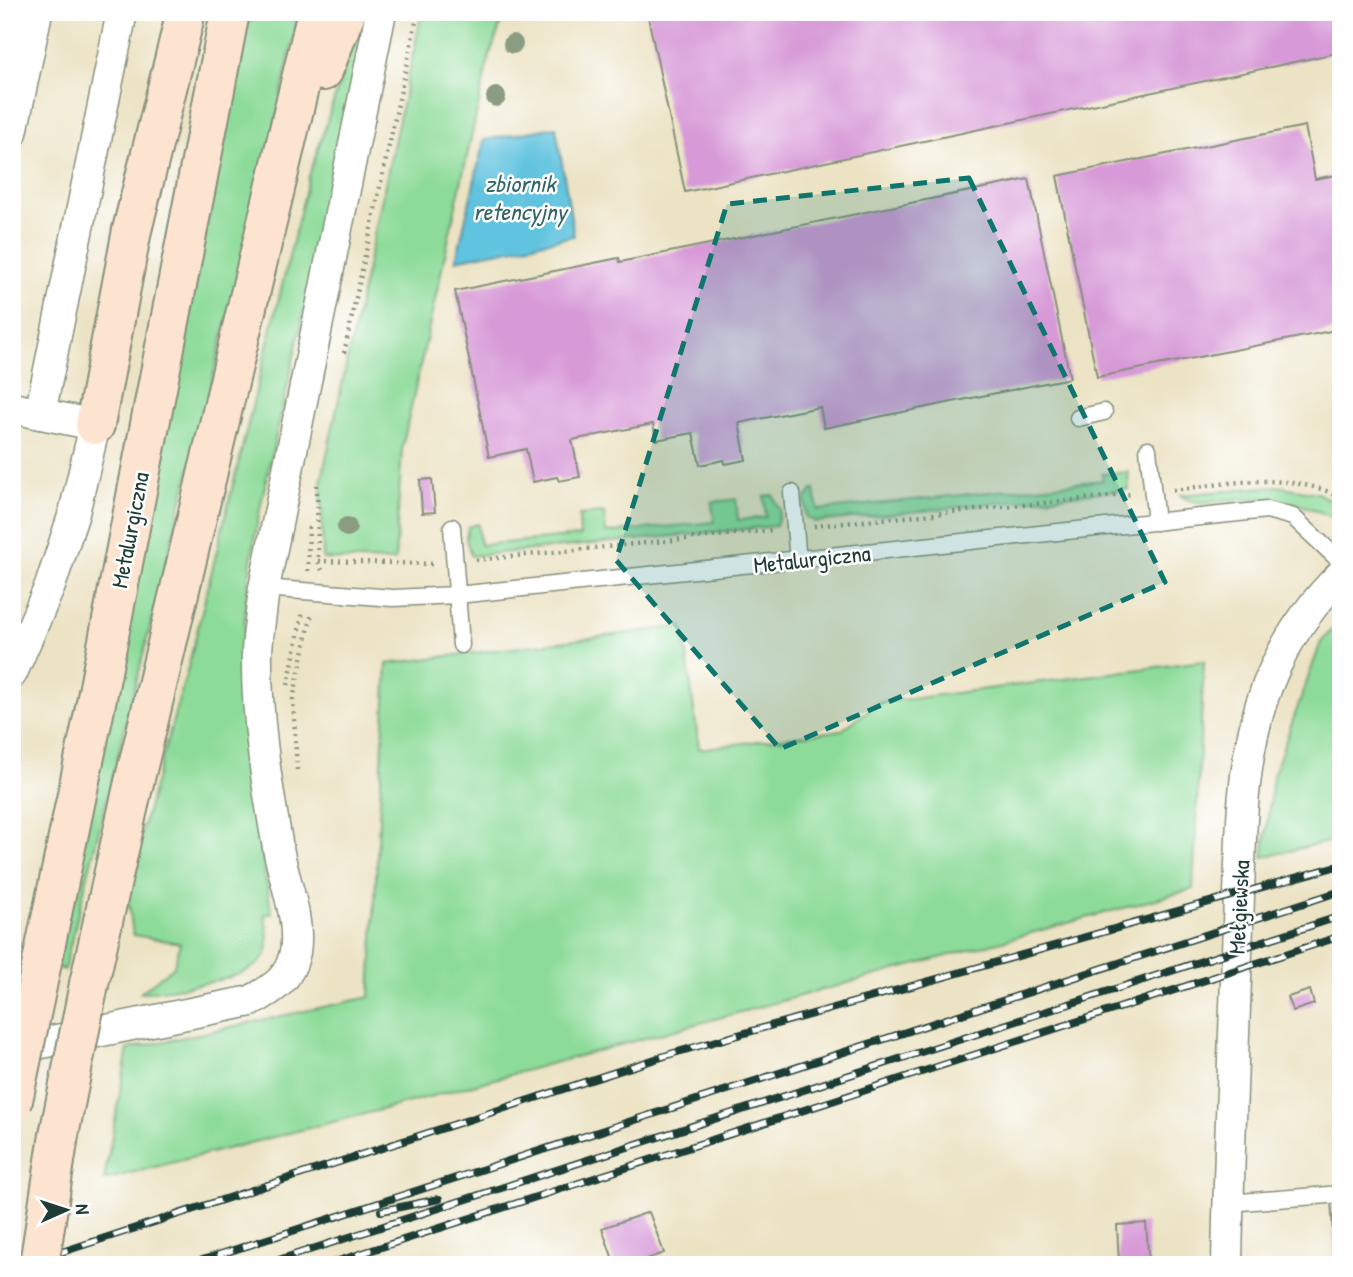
<svg xmlns="http://www.w3.org/2000/svg" width="1353" height="1277" viewBox="0 0 1353 1277" font-family="'Patrick Hand',sans-serif">
  <style>
    .green { fill: #8ddb99; stroke: #568c66; stroke-width: 2 }
    .water { fill: #61c3df; stroke: #40808a; stroke-width: 2 }
    .building { fill: #d799d7 }
    .lines { fill: none; stroke-linecap: round; stroke-linejoin: round }
    .service-casing { stroke: #86907c; stroke-width: 19 }
    .minor-casing { stroke: #86907c; stroke-width: 33 }
    .secondary-casing { stroke: #86907c; stroke-width: 42 }
    .path { stroke: #86907c; stroke-width: 4.5; stroke-dasharray: 2 5; stroke-linecap: butt }
    .service { stroke: #fff; stroke-width: 16 }
    .minor { stroke: #fff; stroke-width: 30 }
    .secondary { stroke: #fde4d1; stroke-width: 38 }
    .rail-casing { stroke: #1f3d34; stroke-width: 8 }
    .rail { stroke: #fff; stroke-width: 5; stroke-dasharray: 16; stroke-linecap: butt }
    .secondary-bridge-casing { stroke: #86907c; stroke-width: 42; stroke-linecap: butt }
    .secondary-bridge { stroke: #fde4d1; stroke-width: 38 }
    .tree { fill: #8a9d83 }
    .marked { fill: #0f766e; fill-opacity: 0.2; stroke: #0f766e; stroke-width: 5; stroke-dasharray: 14 9; stroke-linejoin: round }
    .labels { text-anchor: middle; stroke-width: 5; stroke-linejoin: round; paint-order: stroke }
    .street-label { font-size: 23px; fill: #1f3d34; stroke: #fff }
    .water-label { font-size: 24px; font-style: italic; fill: #336567; stroke: #fff }
  </style>
  <rect width="100%" height="100%" fill="#fff"/>
  <filter id="ink" filterUnits="userSpaceOnUse"><feTurbulence type="fractalNoise" baseFrequency=".0143" numOctaves="2"/><feDisplacementMap in="SourceGraphic" scale="14" xChannelSelector="R" yChannelSelector="G"/><feConvolveMatrix kernelMatrix="1 2 1 2 8 2 1 2 1" color-interpolation-filters="sRGB"/></filter>
  <filter id="wash" filterUnits="userSpaceOnUse"><feTurbulence type="fractalNoise" baseFrequency=".00686" numOctaves="4" result="noise"/><feDisplacementMap in="SourceGraphic" scale="28" xChannelSelector="R" yChannelSelector="G"/><feGaussianBlur stdDeviation="1.57" result="paint"/><feColorMatrix in="noise" values="0 0 0 0 0 0 0 0 0 0 0 0 0 0 0 0 0 1.4 0 .05"/><feComposite in="paint" operator="in"/></filter>
  <g filter="url(#wash)">
    <rect width="100%" height="100%" fill="#ece3c4"/>
    <g class="green">
      <path d="M250,12H299L267,161L64,970L57,967Z"/>
      <path d="M363,12H367C343,134 317,254 290,375C271,459 247,548 244,635C240,729 255,822 272,914H265C266,927 272,946 264,957C248,983 169,988 140,993L174,966L180,943L133,935L129,904L121,903L189,664L309,176Z"/>
      <path d="M422,12H505L489,57L402,448L395,561L323,559L321,482Z"/>
      <path d="M1128,472L1129,489L815,522L806,517L805,500L812,490H815L818,510L1103,480L1102,474Z"/>
      <path d="M1277,486L1317,493L1341,505V521C1294,501 1281,496 1228,500C1212,502 1194,506 1180,495Z"/>
      <path d="M773,495L780,511L776,526L471,556L466,539L468,527L478,524L480,545L580,536L579,515L604,513L606,533L714,522L712,502L736,499L738,520L766,517L764,496Z"/>
      <path d="M1341,620V839L1263,857L1273,776L1321,642Z"/>
      <path d="M683,626L699,749L842,730L878,703L1204,661L1193,889L388,1108L104,1180L128,1049L370,997L387,664Z"/>
    </g>
    <path class="water" d="M556,127L574,236L456,260L484,140Z"/>
    <g id="blocks">
      <g class="building">
        <path d="M647,12H1341V52L685,192Z"/>
        <path d="M1305,126L1315,179L1341,174V329L1097,377L1057,176Z"/>
        <path d="M1029,179L1070,378L824,428L820,407L739,423L746,460L725,464L724,460L700,465L693,433L656,440L653,424L572,440L580,477L559,481L557,477L533,482L526,449L489,457L455,291L619,258L620,262Z"/>
        <path d="M432,479L435,512L422,513L420,480Z"/>
        <path d="M1310,990L1314,1004L1293,1011L1288,997Z"/>
        <path d="M1331,1198H1341V1265H1335Z"/>
        <path d="M649,1212L664,1253L630,1265H615L602,1228Z"/>
        <path d="M1146,1223L1149,1265H1119L1117,1225Z"/>
      </g>
    </g>
  </g>
  <g filter="url(#ink)">
    <use href="#blocks" fill-opacity="0" stroke="#86907c" stroke-width="2"/>
    <g class="lines">
      <defs>
        <g id="service">
          <path d="M1078,418L1104,412"/>
          <path d="M1148,449L1156,522"/>
          <path d="M792,493L798,561"/>
          <path d="M452,527L461,645"/>
          <path d="M264,588L393,598L457,595L1267,510L1293,517L1341,562"/>
          <path d="M1228,1203L1341,1194"/>
        </g>
        <g id="minor">
          <path d="M12,133L37,12"/>
          <path d="M12,408L95,425L74,513L50,586L12,673"/>
          <path d="M40,414L122,12"/>
          <path d="M12,1049L251,1001C273,989 290,979 295,952C301,916 282,877 277,842C266,780 256,716 257,652C258,631 262,609 264,588L381,12"/>
          <path d="M1227,1265C1229,1151 1234,1038 1238,925C1241,852 1239,774 1261,704C1277,653 1303,612 1341,575"/>
        </g>
        <g id="secondary">
          <path d="M323,71L346,12"/>
          <path d="M95,425L132,230L186,12"/>
          <path d="M89,984L132,791L317,12"/>
          <path d="M37,986L94,713L230,12"/>
        </g>
      </defs>
      <use href="#service" class="service-casing"/>
      <use href="#minor" class="minor-casing"/>
      <use href="#secondary" class="secondary-casing"/>
      <g class="path">
        <path d="M344,353L418,12"/>
        <path d="M317,485L318,561L322,570"/>
        <path d="M1173,490C1231,483 1286,471 1341,497"/>
        <path d="M814,526L1133,494"/>
        <path d="M476,560L774,530"/>
        <path d="M318,561L433,564"/>
        <path d="M308,571L309,524"/>
        <path d="M288,685L303,611"/>
        <path d="M297,770L293,699L312,613"/>
      </g>
      <use href="#service" class="service"/>
      <use href="#minor" class="minor"/>
      <use href="#secondary" class="secondary"/>
      <defs>
        <g id="rail">
          <path d="M381,1211L439,1199"/>
          <path d="M243,1247L1341,891"/>
          <path d="M22,1265L674,1053L1341,865"/>
          <path d="M187,1265L252,1244"/>
          <path d="M263,1265L1341,916"/>
          <path d="M326,1265L1341,936"/>
        </g>
      </defs>
      <use href="#rail" class="rail-casing"/>
      <use href="#rail" class="rail"/>
      <defs>
        <g id="secondary-bridge">
          <path d="M12,1105L37,986"/>
          <path d="M39,1265L59,1135L89,984"/>
        </g>
      </defs>
      <use href="#secondary-bridge" class="secondary-bridge-casing"/>
      <use href="#secondary-bridge" class="secondary-bridge"/>
    </g>
    <g class="tree">
      <circle cx="513" cy="44" r="10"/>
      <circle cx="496" cy="97" r="10"/>
      <circle cx="347" cy="527" r="10"/>
    </g>
  </g>
  <path class="marked" d="M969,178L1165,582L780,749L616,560L727,204Z"/>
  <g class="labels">
    <g class="street-label">
      <text transform="translate(130 530) rotate(-79)" y="8">Metalurgiczna</text>
      <text transform="translate(812 559) rotate(-6)" y="8">Metalurgiczna</text>
      <text transform="translate(1239 907) rotate(-87)" y="8">Mełgiewska</text>
    </g>
    <g class="water-label">
      <text x="520" y="192">zbiornik<tspan x="520" dy="28">retencyjny</tspan></text>
    </g>
  </g>
  <rect width="1353" height="1277" fill="none" stroke="#fff" stroke-width="42"/>
  <g transform="translate(66 1210) rotate(87)" stroke="#ffffff" stroke-width="5" paint-order="stroke">
  <path d="M0-5L12 26L0 18L-12 26Z" fill="#1f3d34"/>
  <text y="-10" font-size="19" font-weight="bold" text-anchor="middle" fill="#1f3d34">N</text>
  </g>
</svg>
